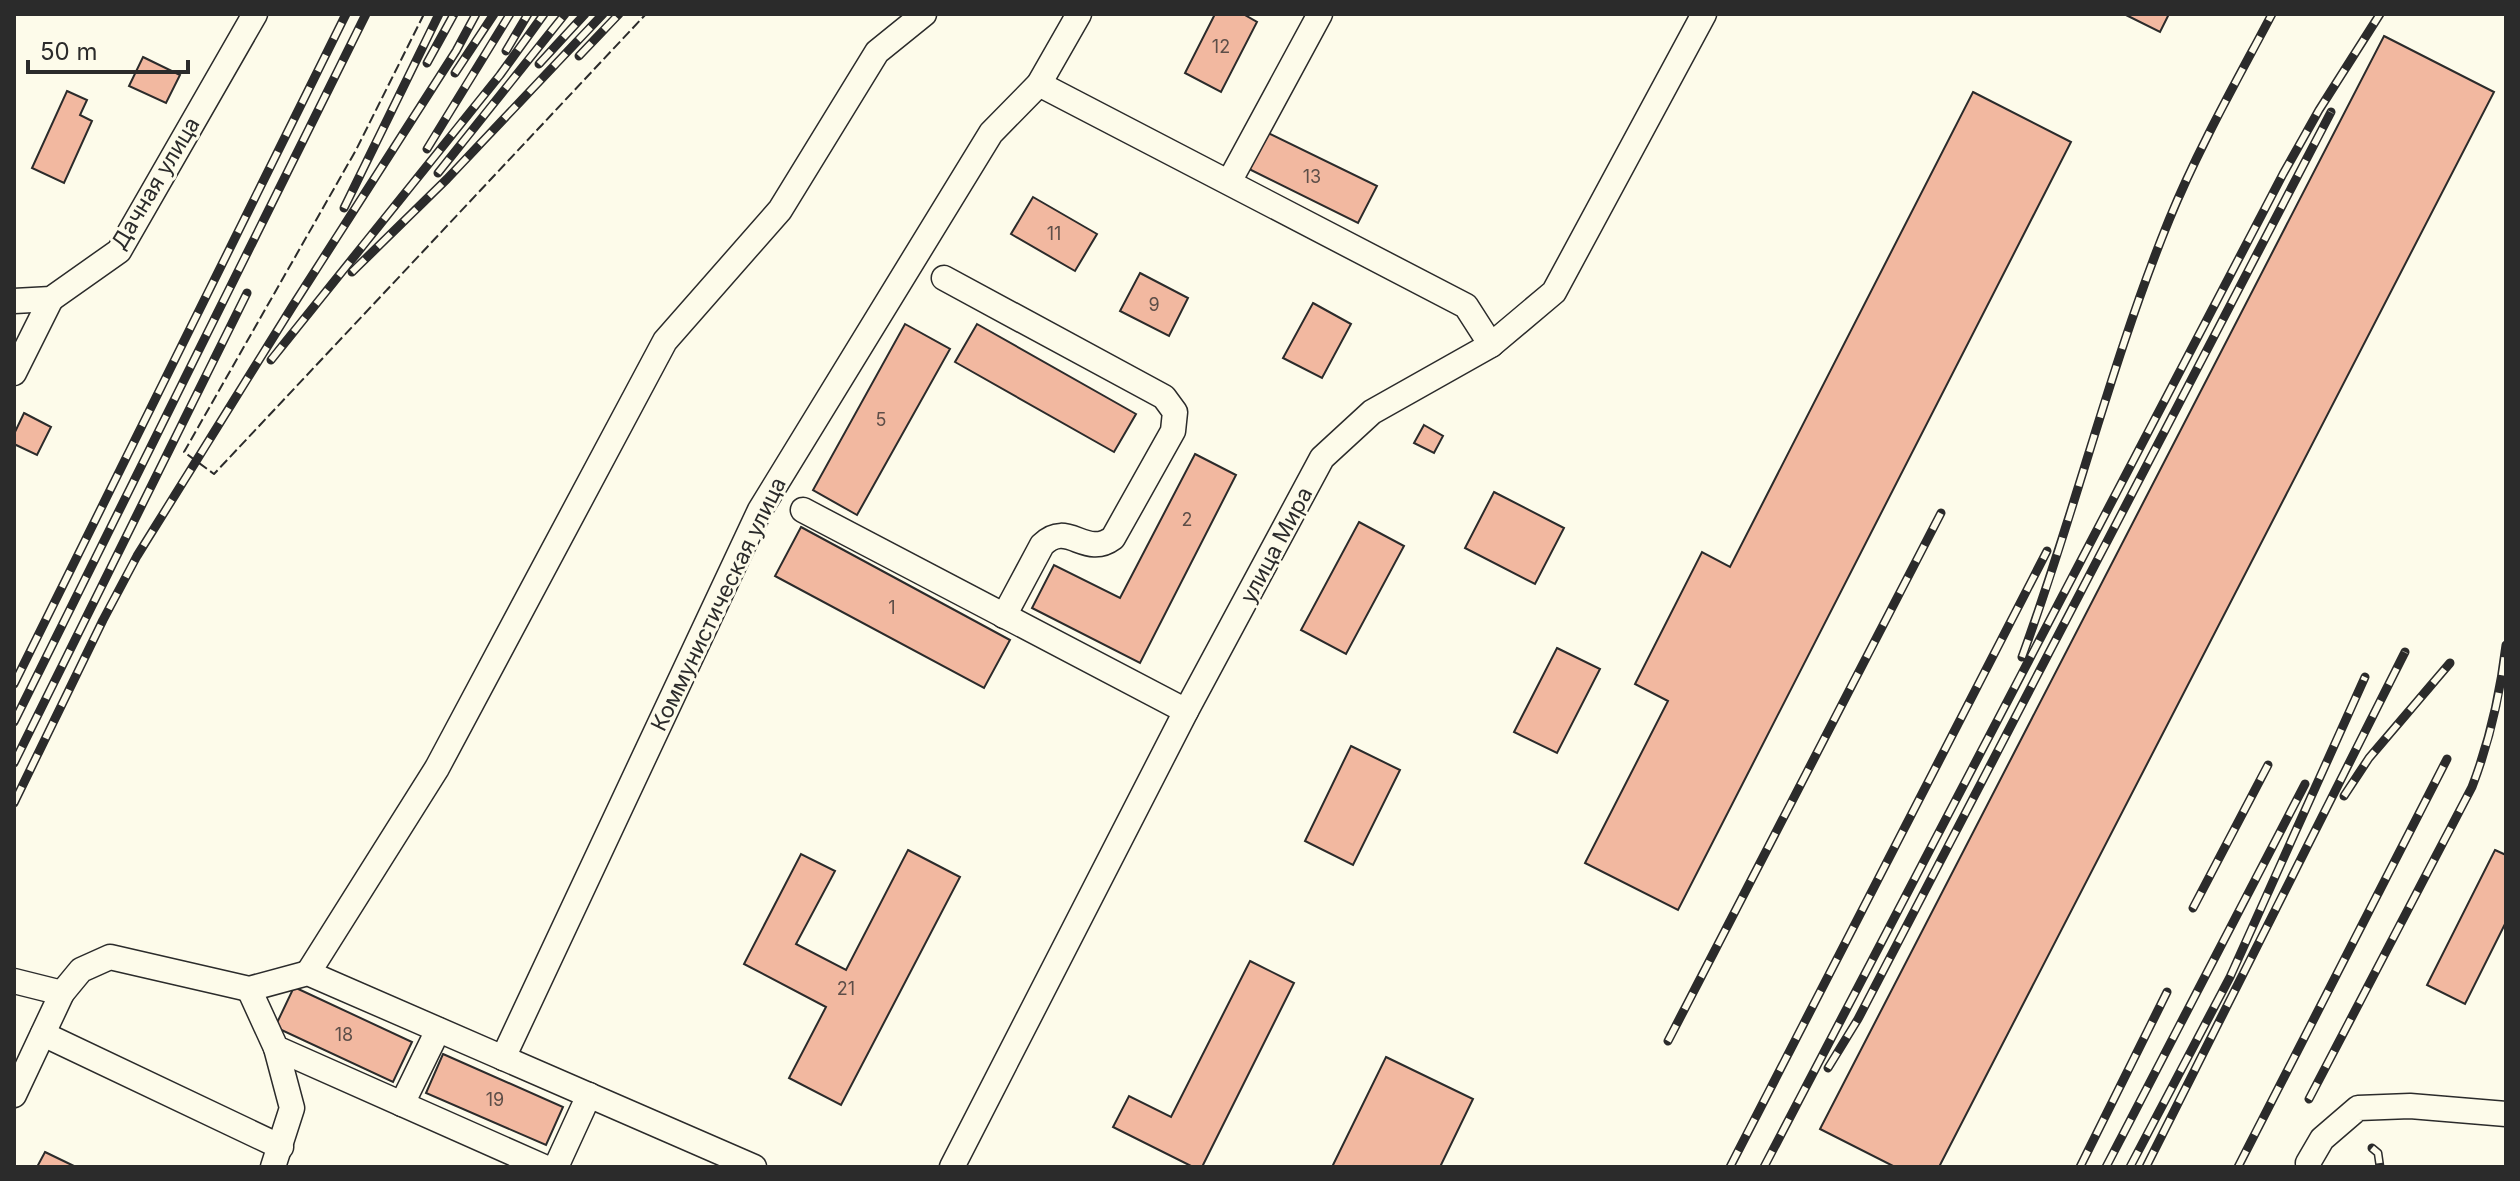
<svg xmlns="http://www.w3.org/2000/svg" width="2520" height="1181" viewBox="0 0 2520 1181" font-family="Inter,sans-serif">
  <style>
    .building { fill: #f2b8a0; stroke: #2b2b2b; stroke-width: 2 }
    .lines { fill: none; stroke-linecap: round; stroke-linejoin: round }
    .minor-casing { stroke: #2b2b2b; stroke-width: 27 }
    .minor { stroke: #fdfbea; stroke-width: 24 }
    .rail-casing { stroke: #2b2b2b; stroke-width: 9 }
    .rail { stroke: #fdfbea; stroke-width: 6; stroke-dasharray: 18; stroke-linecap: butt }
    .fence { stroke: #2b2b2b; stroke-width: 2; stroke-dasharray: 10 4; stroke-linecap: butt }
    .labels { text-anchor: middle; stroke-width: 6; stroke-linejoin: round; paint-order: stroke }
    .number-label { font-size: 18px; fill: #5d4e48 }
    .street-label { font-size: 22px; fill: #2b2b2b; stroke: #fdfbea }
  </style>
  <rect width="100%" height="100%" fill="#fdfbea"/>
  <g class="building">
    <path d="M1215,14H1243L1257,22L1221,92L1185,73Z"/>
    <path d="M2124,14H2169L2160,32Z"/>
    <path d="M2384,36L2494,92L1939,1167H1895L1820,1129Z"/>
    <path d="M143,57L180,75L166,103L129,86Z"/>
    <path d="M67,91L87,100L80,115L92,121L64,183L32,168Z"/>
    <path d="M1973,92L2071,142L1678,910L1585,863L1668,701L1635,684L1702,552L1730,567Z"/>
    <path d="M1266,132L1377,186L1358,223L1247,168Z"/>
    <path d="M1033,197L1097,234L1075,271L1011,234Z"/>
    <path d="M1140,273L1188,298L1169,336L1120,311Z"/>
    <path d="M1313,303L1351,324L1322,378L1283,358Z"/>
    <path d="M905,324L950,349L857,515L813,490Z"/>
    <path d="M977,324L1136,414L1114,452L955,362Z"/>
    <path d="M24,413L51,427L37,455L14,444V434Z"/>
    <path d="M1424,425L1443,436L1434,453L1414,443Z"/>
    <path d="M1195,454L1236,475L1140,663L1032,608L1054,565L1120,598Z"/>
    <path d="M1494,492L1564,528L1535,584L1465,548Z"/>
    <path d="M1359,522L1404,546L1346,654L1301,630Z"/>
    <path d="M801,527L1010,640L984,688L775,576Z"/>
    <path d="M1557,648L1600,669L1557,753L1514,732Z"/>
    <path d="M1351,746L1400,770L1353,865L1305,841Z"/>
    <path d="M908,850L960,877L841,1105L789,1078L826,1007L744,964L801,854L835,871L796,944L846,970Z"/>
    <path d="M2495,850L2506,855V922L2465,1004L2427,985Z"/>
    <path d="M1250,961L1294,983L1202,1167H1193L1113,1127L1129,1096L1171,1117Z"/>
    <path d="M294,987L412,1042L393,1082L275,1027Z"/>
    <path d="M443,1054L563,1107L546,1145L426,1093Z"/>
    <path d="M1386,1057L1473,1099L1440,1167H1332Z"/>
    <path d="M45,1152L76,1167H37Z"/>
  </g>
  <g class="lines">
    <defs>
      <g id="minor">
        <path d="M1039,84L1466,306L1491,345"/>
        <path d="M1229,182L1320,14"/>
        <path d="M944,278L1164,397L1175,412L1173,431L1113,538C1085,559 1068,519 1042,545L1004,616"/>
        <path d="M14,301L51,299L119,251L255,14"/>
        <path d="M14,373L51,299"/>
        <path d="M803,510L1186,711"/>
        <path d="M308,973L437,768L665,341L780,210L877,52L924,14"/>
        <path d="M14,981L62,993"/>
        <path d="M249,989L276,1048L544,1167"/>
        <path d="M43,1034L281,1147"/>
        <path d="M503,1058L760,510L991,133L1039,84L1079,14"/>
        <path d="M14,1095L62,993L81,970L110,957L249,989L308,973L754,1167"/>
        <path d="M402,1104L438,1030"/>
        <path d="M2308,1163L2322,1139L2358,1108L2410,1106L2506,1114"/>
        <path d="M273,1167L292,1108L276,1048"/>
        <path d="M556,1167L589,1095"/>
        <path d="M952,1167L1186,711L1322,458L1372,412L1491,345L1554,292L1704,14"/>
      </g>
    </defs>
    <use href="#minor" class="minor-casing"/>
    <use href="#minor" class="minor"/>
    <defs>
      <g id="rail">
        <path d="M506,51L528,14"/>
        <path d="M579,56L619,14"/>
        <path d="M427,63L454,14"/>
        <path d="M539,64L585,14"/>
        <path d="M455,73L494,14"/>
        <path d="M427,149L510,14"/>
        <path d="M438,173L565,14"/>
        <path d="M344,208L439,14"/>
        <path d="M352,272L447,179L603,14"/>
        <path d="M271,360L500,75L544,14"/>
        <path d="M2022,657C2075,513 2111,362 2169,220C2198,149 2236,82 2272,14"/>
        <path d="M14,684L346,14"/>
        <path d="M14,722L366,14"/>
        <path d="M14,763L247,293"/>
        <path d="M2344,796L2369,758L2450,663"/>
        <path d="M14,803L103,620L137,556L292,307L456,51L476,14"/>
        <path d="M2193,908L2268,765"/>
        <path d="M1668,1041L1941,513"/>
        <path d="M1828,1068L1858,1019L2331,112"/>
        <path d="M2309,1099L2472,787C2490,740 2500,695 2506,645"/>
        <path d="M2372,1148L2378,1153L2380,1167"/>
        <path d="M1730,1167L2047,551"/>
        <path d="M1764,1167L2283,174L2319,110L2380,14"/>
        <path d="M2080,1167L2167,992"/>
        <path d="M2106,1167L2305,784"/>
        <path d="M2130,1167L2230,977L2365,677"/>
        <path d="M2146,1167L2405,652"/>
        <path d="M2238,1167L2447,759"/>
      </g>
    </defs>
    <use href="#rail" class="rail-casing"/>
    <use href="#rail" class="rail"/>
    <path class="fence" d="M424,14L356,150L184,452L214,474L646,14"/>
  </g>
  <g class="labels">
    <g class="number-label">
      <text x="1221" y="53">12</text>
      <text x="1312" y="183">13</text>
      <text x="1054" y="240">11</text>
      <text x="1154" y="311">9</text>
      <text x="881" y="426">5</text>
      <text x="1187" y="526">2</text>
      <text x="892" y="614">1</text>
      <text x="846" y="995">21</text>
      <text x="344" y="1041">18</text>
      <text x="495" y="1106">19</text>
    </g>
    <g class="street-label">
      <text transform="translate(155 183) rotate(-59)" y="8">Дачная улица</text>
      <text transform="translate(1276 545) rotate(-62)" y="8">улица Мира</text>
      <text transform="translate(718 604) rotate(-64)" y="8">Коммунистическая улица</text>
    </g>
  </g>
  <rect width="2520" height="1181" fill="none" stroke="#2b2b2b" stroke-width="32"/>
  <path d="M28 60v12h160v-12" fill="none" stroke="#2b2b2b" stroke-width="4"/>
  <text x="40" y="60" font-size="24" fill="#2b2b2b" stroke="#fdfbea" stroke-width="6" paint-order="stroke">50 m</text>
</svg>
